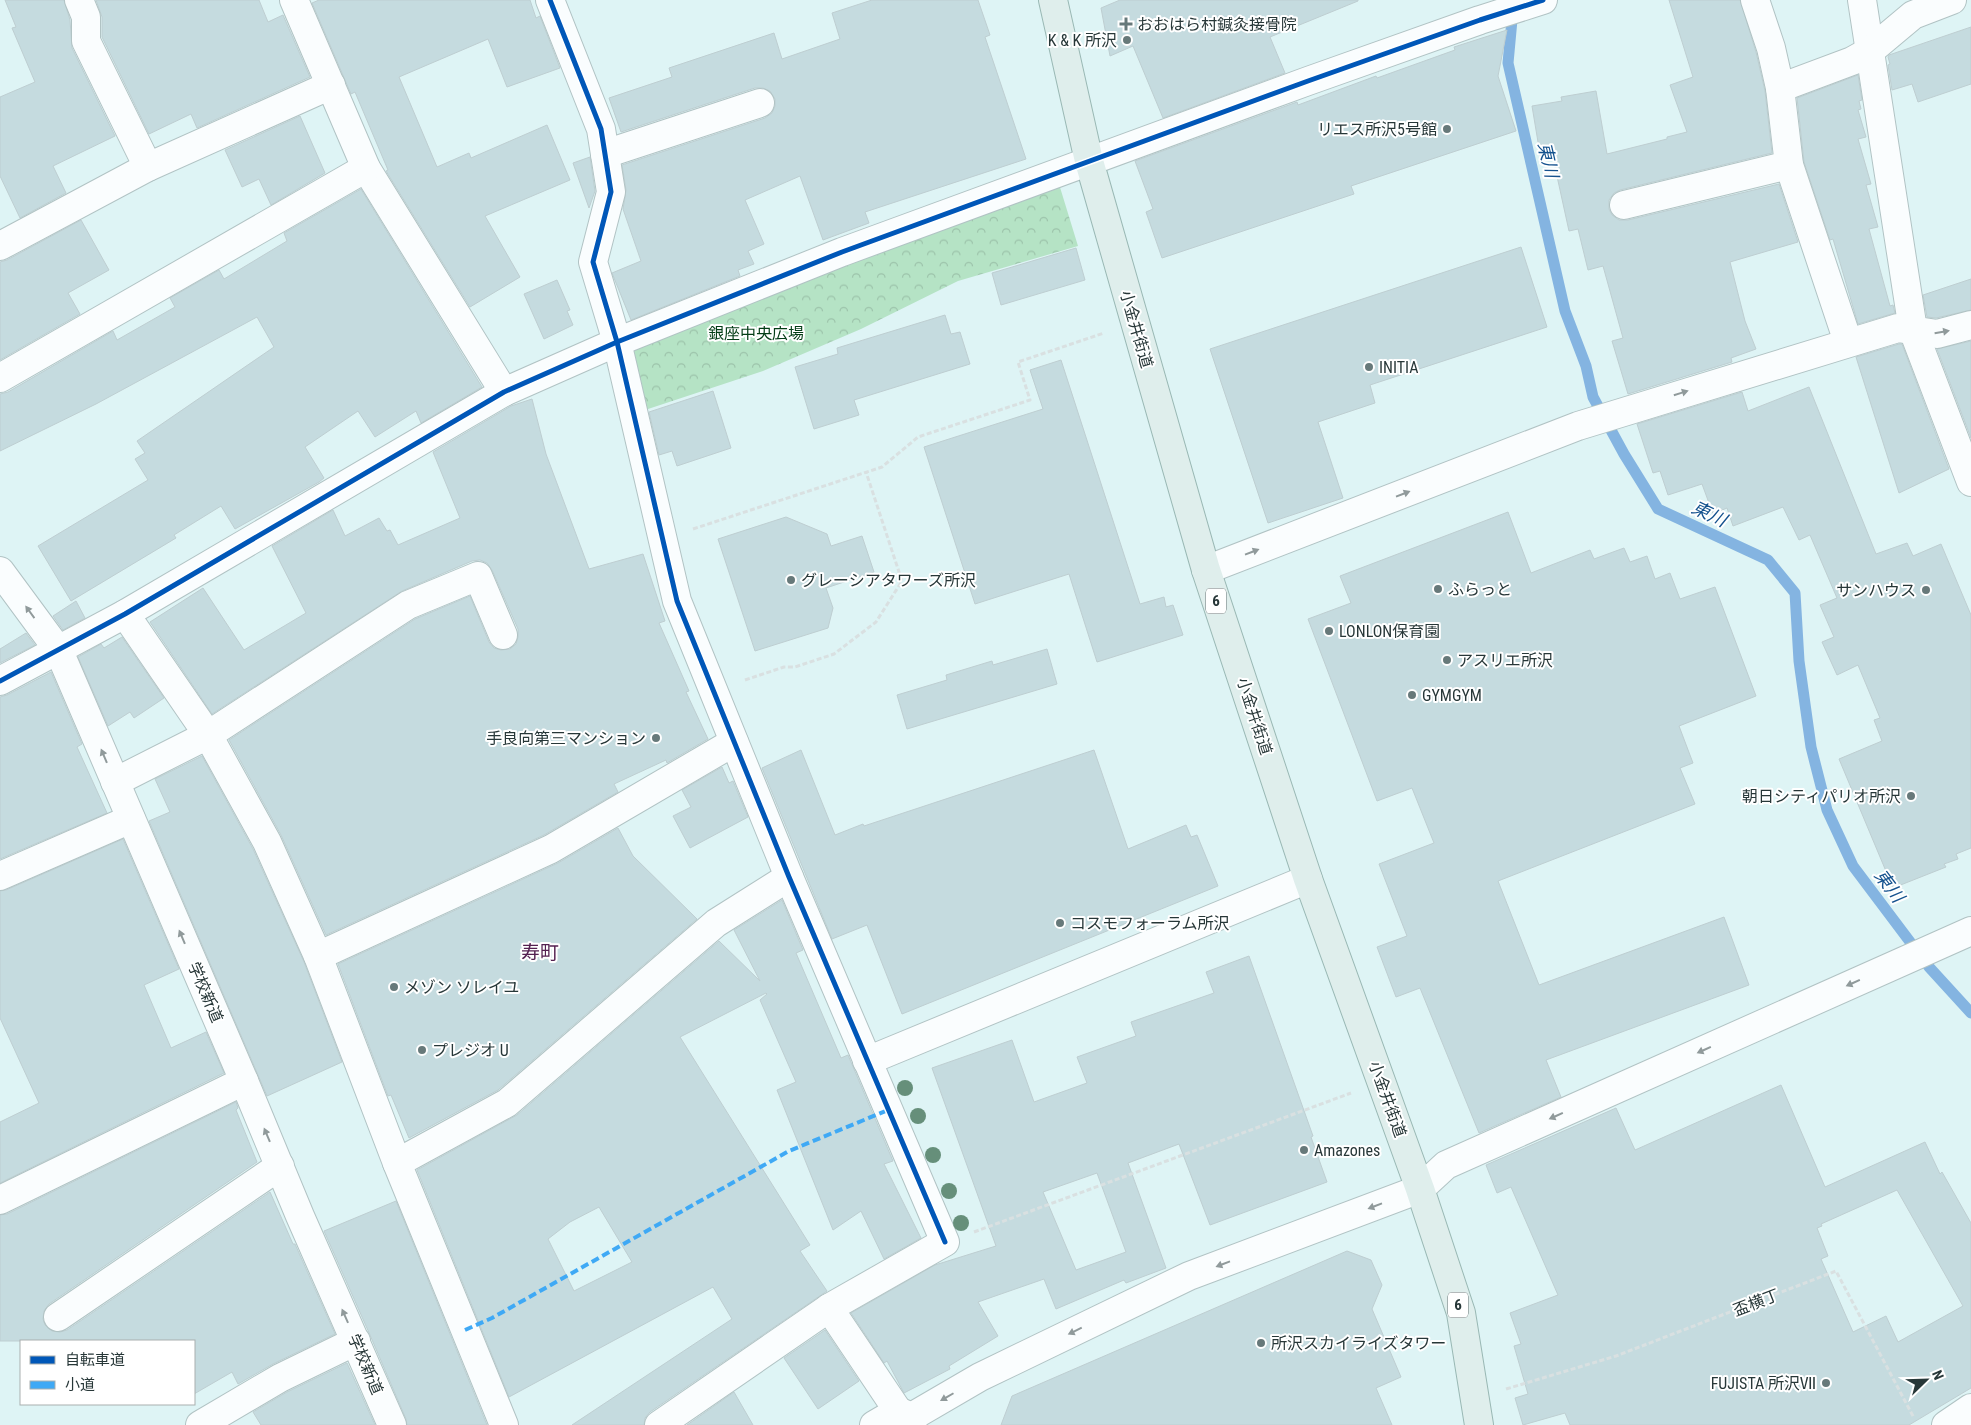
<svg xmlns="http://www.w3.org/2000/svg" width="1971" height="1425" viewBox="0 0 1971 1425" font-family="'Roboto Condensed','Noto Sans JP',sans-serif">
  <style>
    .park { fill: url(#park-crowns) }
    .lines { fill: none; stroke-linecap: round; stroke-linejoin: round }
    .stream { stroke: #84b4e1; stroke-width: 11 }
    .building { fill: #c5dbdf; stroke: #beced1; fill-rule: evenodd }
    .minor-casing { stroke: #b1c3c4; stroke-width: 30 }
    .major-casing { stroke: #99b8b4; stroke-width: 30 }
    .path { stroke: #d9e0e1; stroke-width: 3; stroke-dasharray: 5 2.5; stroke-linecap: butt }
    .minor { stroke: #fafdfe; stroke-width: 28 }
    .major { stroke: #dfeeec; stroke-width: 28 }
    .quiet { stroke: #3fa9f5; stroke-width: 4; stroke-dasharray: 8 4; stroke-linecap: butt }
    .cycleway-casing { stroke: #fff; stroke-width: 8 }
    .cycleway { stroke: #0057b8; stroke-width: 5 }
    .tree { fill: #668f7a }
    .oneway { fill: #909a9b }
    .poi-dot { fill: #67797a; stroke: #fff; stroke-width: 2 }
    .labels { text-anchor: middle; stroke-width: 4; stroke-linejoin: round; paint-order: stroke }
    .shield { fill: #fff; stroke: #687374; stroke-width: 1 }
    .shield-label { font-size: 15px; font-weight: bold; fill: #273738 }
    .poi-label { font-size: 16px; fill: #273738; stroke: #fff; text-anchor: start }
    .street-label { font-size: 16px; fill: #273738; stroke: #fff }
    .park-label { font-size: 16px; fill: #033d16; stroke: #fff }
    .water-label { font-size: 18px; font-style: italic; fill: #14528e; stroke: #fff }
    .quarter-label { font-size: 19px; fill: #542151; stroke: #fff }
  </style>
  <defs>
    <pattern id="park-crowns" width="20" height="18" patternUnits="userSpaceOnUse" patternTransform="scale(1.25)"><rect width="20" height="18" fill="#b5e3c5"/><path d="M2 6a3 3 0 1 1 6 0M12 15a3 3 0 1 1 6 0" fill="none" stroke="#9cc3aa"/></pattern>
  </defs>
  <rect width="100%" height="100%" fill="#def4f5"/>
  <path class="park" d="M1059,184L1078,246L958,281L861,329L763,371L642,411L631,357L636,346L738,300Z"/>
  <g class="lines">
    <path class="stream" d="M1513,9L1508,63L1565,311L1586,366L1593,397L1624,454L1658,509L1768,560L1795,593L1799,661L1811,747L1827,810L1853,866L1929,967L1971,1013"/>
  </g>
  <g class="building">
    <path d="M5,0H64L70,20L72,48L115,136L53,166L66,193L20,218L0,176V97L35,82L12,28L16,27Z"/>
    <path d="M96,0H259L268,22L283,15L310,77L197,128L191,114L149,134L102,37V17Z"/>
    <path d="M319,0H530L536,18L540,16L560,68L507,87L488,39L399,77L437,167L469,153L471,158L547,125L570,180L485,216L520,277L470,307L386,171L388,170L355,92L351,94L312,3Z"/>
    <path d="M872,0H978L990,35L985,37L1026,159L865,212L869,223L823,240L800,176L745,200L764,244L748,251L754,264L738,270L740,276L631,320L612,273L641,261L623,209L626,190L622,165L765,118L772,113L775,106V99L770,91L763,88H755L621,132L609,98L672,77L669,68L774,33L782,59L840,39L832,13Z"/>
    <path d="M1120,0H1358V1L1270,37L1285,73L1163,118L1133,46L1110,56L1101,8Z"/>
    <path d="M1669,0H1740L1756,52L1765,91L1772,153L1620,190L1614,193L1609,200V209L1612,215L1619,220H1628L1779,184L1798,242L1730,262L1745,321L1756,349L1731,358L1732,362L1628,394L1612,341L1623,338L1603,266L1588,270L1578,229L1569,231L1553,158L1541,160L1532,106L1562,101L1561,97L1596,91L1607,154L1667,139V137L1687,132L1670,85L1693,77Z"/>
    <path d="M1971,27V84L1918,102L1912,84L1892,90L1888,65L1890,64L1888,57L1889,55Z"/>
    <path d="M1507,30L1498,76L1516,131L1351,186L1354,194L1162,258L1146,212L1153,209L1135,161L1297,102L1298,105L1376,76L1377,78L1455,50L1454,47Z"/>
    <path d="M1858,75L1862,100L1859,101L1861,109L1858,110L1866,137L1858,139L1871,184L1866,185L1878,227L1869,229L1890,306L1893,305L1895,313L1858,324L1833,239L1830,240L1804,162L1797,98Z"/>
    <path d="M300,116L325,173L271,205L259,179L242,187L225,150Z"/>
    <path d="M590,157L595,191L589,208L573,163Z"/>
    <path d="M361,189L482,387L421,423L416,411L375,437L358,411L305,447L324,478L319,482L235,529L221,506L174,535L176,538L71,601L38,546L148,480L135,459L145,453L137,441L274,347L257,317L96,404L0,451V394L8,392L113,331L117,340L175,307L170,298L219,270L224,279L287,241L284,233Z"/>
    <path d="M81,220L109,270L68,293L80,314L0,360V262L7,260Z"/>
    <path d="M1521,247L1547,327L1370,385L1375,403L1318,422L1343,498L1268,523L1210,349Z"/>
    <path d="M1076,248L1085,280L1001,305L992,273Z"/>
    <path d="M1971,279V310L1936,318L1927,317L1923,295Z"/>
    <path d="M557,280L570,310L567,311L573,325L544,339L524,294Z"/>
    <path d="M945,315L951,334L960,332L970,364L854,400L859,415L814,429L795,367L838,354L837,348Z"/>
    <path d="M1971,341V438L1937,349Z"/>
    <path d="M1899,344H1902L1949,469L1899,493L1856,357Z"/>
    <path d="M1061,360L1140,604L1164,597L1166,607L1173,605L1183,635L1097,662L1069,574L975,604L924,447L1043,409L1030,370Z"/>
    <path d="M1809,387L1876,554L1907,543L1913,556L1941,544L1971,615V848L1956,854L1958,859L1944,864L1946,867L1893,888L1839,759L1882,741L1874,720L1880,718L1858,665L1837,675L1822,642L1834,637L1820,605L1837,598L1810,535L1799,540L1783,507L1733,526L1727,508L1713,514L1702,484L1668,495L1660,471L1653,473L1637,424L1742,392L1748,411Z"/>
    <path d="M713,391L731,448L677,466L672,451L659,455L649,412Z"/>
    <path d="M532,399L546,454L589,569L643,554L665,621L659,623L689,691L686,692L708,739L667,763L666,760L614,784L618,792L544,835L326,935L281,835L229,740L415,619L470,596L489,642L494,648L501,650L510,649L516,644L518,637V629L492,570L487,563L480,560L472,561L402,591L212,714L150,622L203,588L244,650L306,613L272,546L333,510L345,536L379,518L387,531L390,530L398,545L460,518L433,452L511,406Z"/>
    <path d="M1508,512L1531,573L1590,550L1594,559L1624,548L1630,562L1647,556L1655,579L1670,573L1680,599L1715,587L1756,696L1679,726L1693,763L1680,768L1695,804L1498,881L1539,985L1724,917L1749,985L1546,1060L1561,1097L1479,1133L1420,988L1396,997L1377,947L1407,936L1379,864L1434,843L1412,788L1377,801L1308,619L1351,603L1340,576Z"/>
    <path d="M786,517L827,534L831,546L862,536L874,572L826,588L833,608L828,628L755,651L718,539Z"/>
    <path d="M76,601L85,618L63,630L53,616Z"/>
    <path d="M26,633L35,645L0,663V649Z"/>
    <path d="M122,637L164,698L134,718L130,712L108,726L78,657L101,644L104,648Z"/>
    <path d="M1047,649L1057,684L907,729L897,695L947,680L946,675L992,661L993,665Z"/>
    <path d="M51,672L82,744L77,747L107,813L0,859V697L7,695Z"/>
    <path d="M801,750L835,835L863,824L864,826L1094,750L1128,849L1186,825L1191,837L1197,835L1218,886L902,1014L867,925L832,939L762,768Z"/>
    <path d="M202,756L253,849L304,962L342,1062L267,1096L149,821L170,812L155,779Z"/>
    <path d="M722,767L729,783L733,781L748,817L690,848L673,816L691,807L682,790Z"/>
    <path d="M618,828L633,856L697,919L498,1090L409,1138L391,1095L388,1096L338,964L558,863Z"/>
    <path d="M123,839L179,969L144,985L171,1048L206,1032L224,1073L0,1183V1122L39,1103L0,1018V891L6,890Z"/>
    <path d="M782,900L803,950L796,953L841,1058L848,1055L893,1161L884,1164L921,1238L884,1259L861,1211L833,1230L777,1090L796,1082L760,1000L767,994L766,993L680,1037L810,1245L800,1251L827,1291L650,1412L645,1418L644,1425H572L732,1319L713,1287L509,1397L417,1170L517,1115L719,941L760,981L734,930ZM599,1207L632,1262L574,1291L548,1239L570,1222Z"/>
    <path d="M1249,956L1313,1136L1311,1137L1327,1182L1210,1225L1179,1144L1128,1163L1166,1268L1126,1283L1124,1280L1056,1309L1044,1279L978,1302L998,1336L949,1366L950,1369L904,1393L887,1361L884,1363L851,1313L935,1265L996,1246L932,1068L1012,1040L1034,1102L1087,1083L1077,1057L1136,1036L1131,1022L1214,993L1206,972ZM1097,1173L1126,1252L1076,1270L1043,1192Z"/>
    <path d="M1781,1085L1825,1187L1925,1142L1940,1174L1942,1172L1971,1223V1388L1909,1425H1570L1565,1413L1523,1425L1515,1398L1528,1394L1514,1346L1521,1344L1510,1313L1558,1295L1511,1187L1497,1193L1486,1165L1616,1108L1635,1150ZM1897,1190L1963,1306L1898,1342L1886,1316L1853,1332L1821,1259L1828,1256L1817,1228L1822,1226L1821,1224Z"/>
    <path d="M236,1102L238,1108L236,1110L257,1162L49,1304L44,1311L43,1319L45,1325L52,1331L60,1332L67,1330L270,1192L293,1244H295L335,1334L273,1364L238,1384L232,1372L194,1394V1341H0V1215L7,1214Z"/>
    <path d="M396,1201L487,1425H407L406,1419L370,1335L324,1231Z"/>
    <path d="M1347,1251L1371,1260L1382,1285L1372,1309L1401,1377L1376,1388L1392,1425H1001L1012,1396Z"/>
    <path d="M825,1330L859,1381L818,1409L784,1358Z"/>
    <path d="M347,1363L375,1425H261L253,1412L287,1392Z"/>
    <path d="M734,1392L753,1425H687Z"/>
  </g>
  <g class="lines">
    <defs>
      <g id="minor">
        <path d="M79,0L86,17V41L148,167"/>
        <path d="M294,0L366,168L504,392"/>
        <path d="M550,0L601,129L611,192L593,262L617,342L677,601L789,877L945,1242L829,1308L659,1425"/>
        <path d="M1755,0L1771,48L1780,88L1789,165L1848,342"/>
        <path d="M1862,0L1913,330L1971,482"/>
        <path d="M1780,88L1852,61L1870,51L1913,15L1952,0"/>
        <path d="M605,154L760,103"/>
        <path d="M1624,205L1789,165"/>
        <path d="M0,246L148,167L331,85"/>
        <path d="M0,378L366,168"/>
        <path d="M1206,570L1578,426L1898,328L1937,334L1971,325"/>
        <path d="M0,571L59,651L244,1081L300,1216L392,1425"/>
        <path d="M125,614L208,735L267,842L318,956L397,1163L504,1425"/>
        <path d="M0,681L125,614L504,392L617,342L842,252L1308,81L1480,20L1543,0"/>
        <path d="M115,782L208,735L408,605L478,576L503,635"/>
        <path d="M0,876L131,819"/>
        <path d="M318,956L551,849L734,742"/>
        <path d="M867,1061L1308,879"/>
        <path d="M397,1163L507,1103L716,923L789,877"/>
        <path d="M0,1200L244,1081"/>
        <path d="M829,1308L898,1411"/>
        <path d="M58,1317L280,1166"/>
        <path d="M913,1416L980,1377L1189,1276L1420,1189L1446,1165L1971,931"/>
        <path d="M200,1425L280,1378L356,1341"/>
        <path d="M874,1425L898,1411L914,1418"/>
        <path d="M1946,1425L1971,1408"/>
      </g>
      <path id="major" d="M1053,0L1089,161L1206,570L1308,879L1420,1189L1461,1313L1479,1425"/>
    </defs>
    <use href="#minor" class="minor-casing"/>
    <use href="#major" class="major-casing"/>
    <g class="path">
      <path d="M693,529L882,467L918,437L1030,400L1018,362L1104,333"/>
      <path d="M745,680L784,667H795L834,654L876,622L902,581L866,472"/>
      <path d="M974,1232L1351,1093"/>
      <path d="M1506,1389L1616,1356L1836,1271L1914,1418"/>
    </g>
    <use href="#minor" class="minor"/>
    <use href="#major" class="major"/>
    <path class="quiet" d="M465,1330L492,1318L789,1151L888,1110"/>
    <defs>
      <g id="cycleway">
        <path d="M550,0L601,129L611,192L593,262L617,342L677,601L789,877L945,1242"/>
        <path d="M0,681L125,614L504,392L617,342L842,252L1308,81L1480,20L1543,0"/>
      </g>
    </defs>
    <use href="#cycleway" class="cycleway-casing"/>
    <use href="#cycleway" class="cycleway"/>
  </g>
  <g class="tree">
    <circle cx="905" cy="1088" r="8"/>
    <circle cx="918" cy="1116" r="8"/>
    <circle cx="933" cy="1155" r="8"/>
    <circle cx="949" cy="1191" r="8"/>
    <circle cx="961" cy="1223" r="8"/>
  </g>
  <defs><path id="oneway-solid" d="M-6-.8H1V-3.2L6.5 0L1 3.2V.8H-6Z" transform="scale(1.25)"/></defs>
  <g class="oneway">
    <use href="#oneway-solid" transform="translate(1942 332) rotate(-10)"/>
    <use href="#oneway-solid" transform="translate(1681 393) rotate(-17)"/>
    <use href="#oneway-solid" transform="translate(1403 494) rotate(-21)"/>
    <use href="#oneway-solid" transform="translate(1252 552) rotate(-21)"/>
    <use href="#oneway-solid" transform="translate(30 612) rotate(-126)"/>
    <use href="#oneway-solid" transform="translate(104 756) rotate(-113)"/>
    <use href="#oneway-solid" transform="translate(182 937) rotate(-113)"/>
    <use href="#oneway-solid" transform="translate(1853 983) rotate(156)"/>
    <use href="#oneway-solid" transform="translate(1704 1050) rotate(156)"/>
    <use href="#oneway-solid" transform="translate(1556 1116) rotate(156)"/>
    <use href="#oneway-solid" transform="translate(267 1135) rotate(-113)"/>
    <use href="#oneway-solid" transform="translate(1375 1206) rotate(159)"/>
    <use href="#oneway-solid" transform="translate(1223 1264) rotate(159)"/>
    <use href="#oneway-solid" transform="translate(345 1316) rotate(-114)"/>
    <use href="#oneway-solid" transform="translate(1075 1331) rotate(154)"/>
    <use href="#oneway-solid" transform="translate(947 1397) rotate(150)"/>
  </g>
  <g class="poi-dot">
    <path d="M1123.5 16.5h5v5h5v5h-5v5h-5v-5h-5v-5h5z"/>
    <circle cx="1127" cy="40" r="5"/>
    <circle cx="1447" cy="129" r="5"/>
    <circle cx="1369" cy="367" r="5"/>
    <circle cx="791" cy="580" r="5"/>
    <circle cx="1438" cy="589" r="5"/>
    <circle cx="1926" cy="590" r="5"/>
    <circle cx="1329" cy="631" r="5"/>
    <circle cx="1447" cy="660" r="5"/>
    <circle cx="1412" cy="695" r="5"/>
    <circle cx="656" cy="738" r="5"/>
    <circle cx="1911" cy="796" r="5"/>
    <circle cx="1060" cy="923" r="5"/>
    <circle cx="394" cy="987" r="5"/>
    <circle cx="422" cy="1050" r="5"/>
    <circle cx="1304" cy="1150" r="5"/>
    <circle cx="1261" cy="1343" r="5"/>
    <circle cx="1826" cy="1383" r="5"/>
  </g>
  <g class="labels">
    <g class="shield">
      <rect x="1206" y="588.5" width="20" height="25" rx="4"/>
      <rect x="1448" y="1292.5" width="20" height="25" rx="4"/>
    </g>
    <g class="shield-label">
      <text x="1216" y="606">6</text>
      <text x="1458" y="1310">6</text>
    </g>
    <g class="poi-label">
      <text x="1137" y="30">おおはら村鍼灸接骨院</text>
      <text x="1117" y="46" text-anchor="end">K &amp; K 所沢</text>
      <text x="1437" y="135" text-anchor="end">リエス所沢5号館</text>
      <text x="1379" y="373">INITIA</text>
      <text x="801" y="586">グレーシアタワーズ所沢</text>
      <text x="1448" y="595">ふらっと</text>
      <text x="1916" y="596" text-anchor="end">サンハウス</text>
      <text x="1339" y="637">LONLON保育園</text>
      <text x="1457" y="666">アスリエ所沢</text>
      <text x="1422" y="701">GYMGYM</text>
      <text x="646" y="744" text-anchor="end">手良向第三マンション</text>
      <text x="1901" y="802" text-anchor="end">朝日シティパリオ所沢</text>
      <text x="1070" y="929">コスモフォーラム所沢</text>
      <text x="404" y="993">メゾン ソレイユ</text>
      <text x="432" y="1056">プレジオ U</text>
      <text x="1314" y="1156">Amazones</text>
      <text x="1271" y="1349">所沢スカイライズタワー</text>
      <text x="1816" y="1389" text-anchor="end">FUJISTA 所沢Ⅶ</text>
    </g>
    <g class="street-label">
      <text transform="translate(1137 329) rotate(74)" y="6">小金井街道</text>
      <text transform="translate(1255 716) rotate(72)" y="6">小金井街道</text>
      <text transform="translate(206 992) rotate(67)" y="6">学校新道</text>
      <text transform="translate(1388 1099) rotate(70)" y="6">小金井街道</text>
      <text transform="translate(1756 1302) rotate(-21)" y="6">盃横丁</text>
      <text transform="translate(366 1364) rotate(67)" y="6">学校新道</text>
    </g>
    <g class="park-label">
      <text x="756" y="339">銀座中央広場</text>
    </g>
    <g class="water-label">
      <text transform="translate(1548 160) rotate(77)" y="6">東川</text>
      <text transform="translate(1709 514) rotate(25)" y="6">東川</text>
      <text transform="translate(1889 886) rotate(53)" y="6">東川</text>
    </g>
    <g class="quarter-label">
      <text x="540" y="959">寿町</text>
    </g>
  </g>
  <rect x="20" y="1340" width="175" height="65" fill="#ffffff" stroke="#a9afaf"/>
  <rect x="30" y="1356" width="25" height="8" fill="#0057b8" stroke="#a9afaf"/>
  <text x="65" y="1365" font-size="15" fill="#273738">自転車道</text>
  <rect x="30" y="1381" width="25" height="8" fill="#3fa9f5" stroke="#a9afaf"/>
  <text x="65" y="1390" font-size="15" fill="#273738">小道</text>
  <g transform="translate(1926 1380) rotate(67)" stroke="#ffffff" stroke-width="4" paint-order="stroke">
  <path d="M0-4L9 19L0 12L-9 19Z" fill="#273738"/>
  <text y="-8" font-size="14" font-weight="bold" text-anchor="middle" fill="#273738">N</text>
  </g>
</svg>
